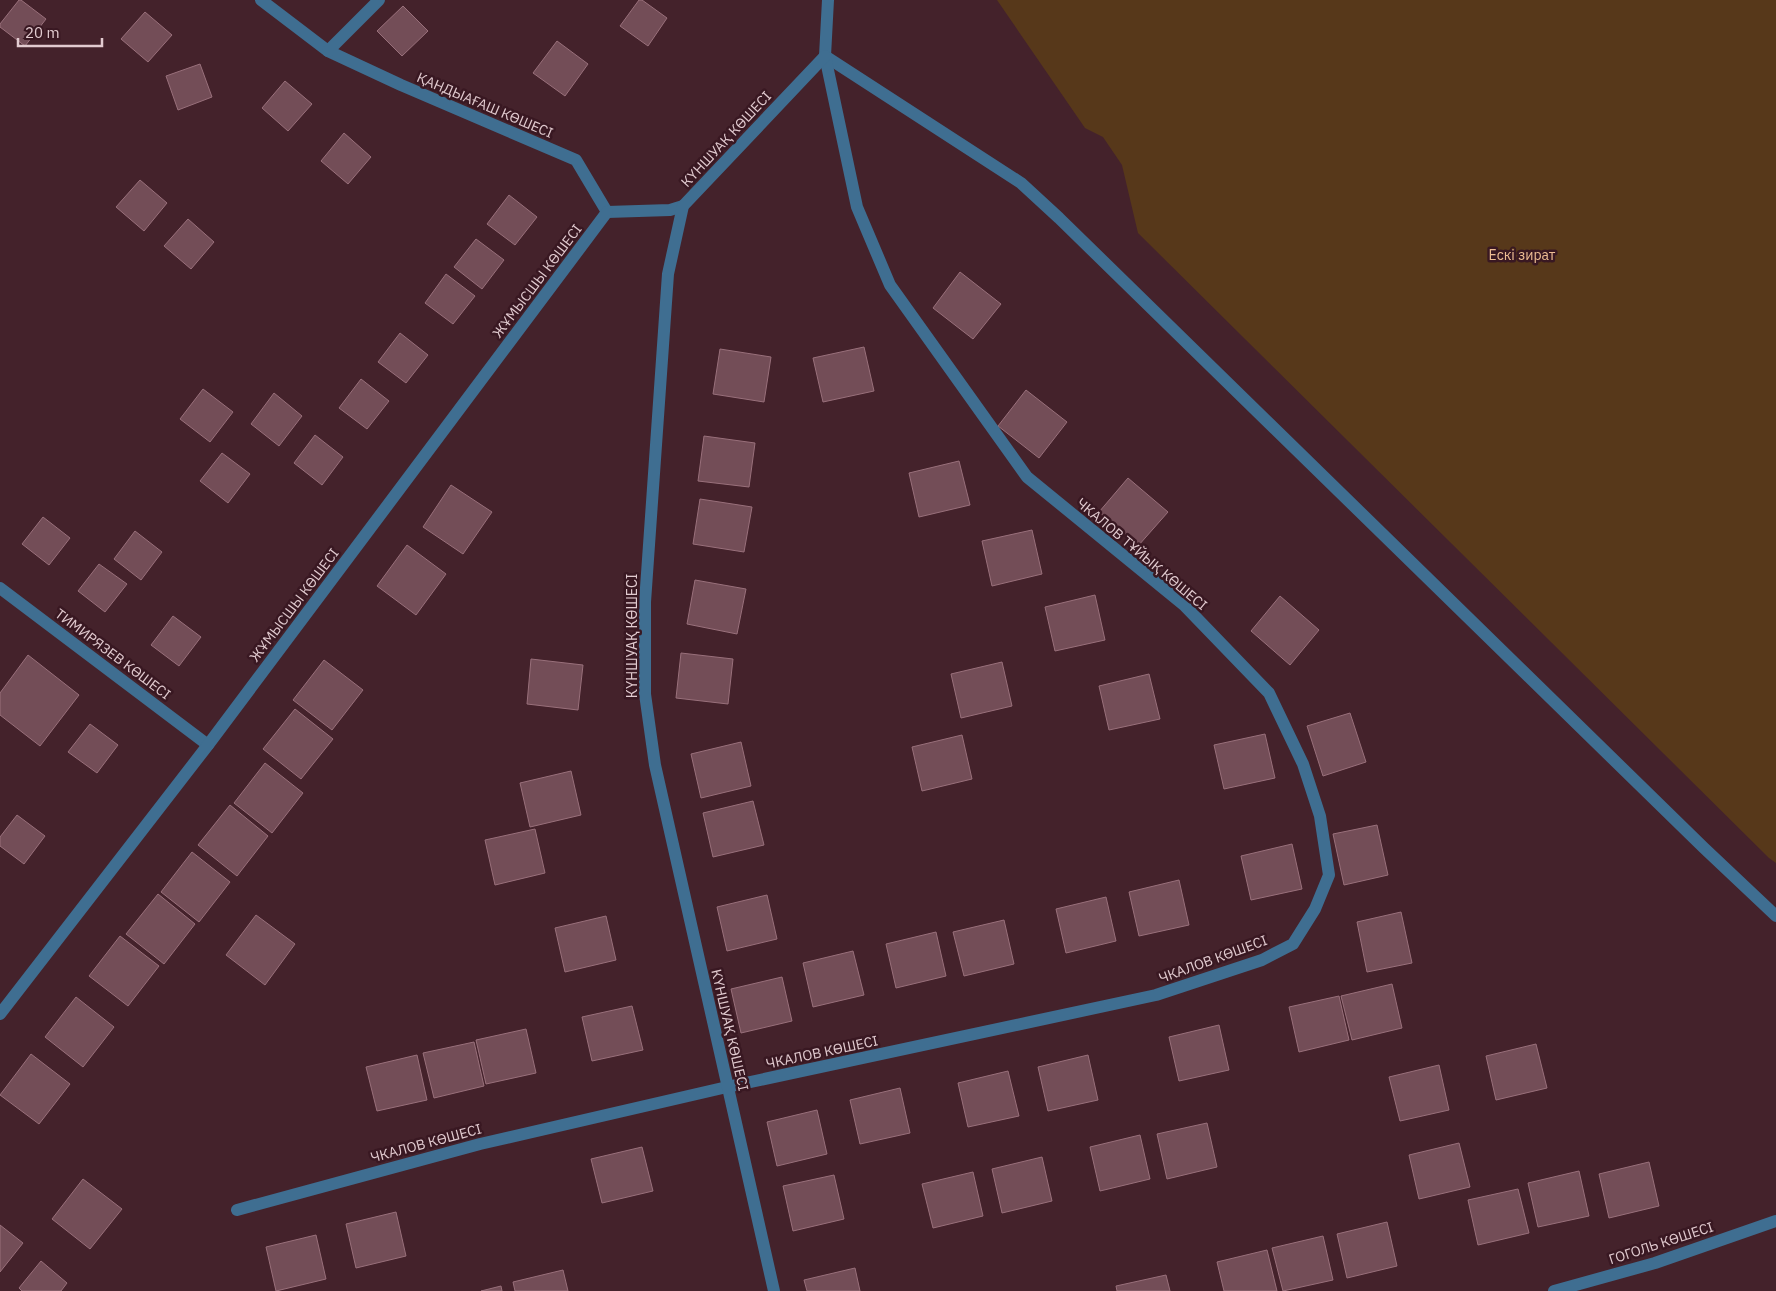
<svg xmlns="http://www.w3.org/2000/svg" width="1776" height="1291" viewBox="0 0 1776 1291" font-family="'IBM Plex Sans',sans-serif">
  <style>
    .green { fill: #57381a }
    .building { fill: #734d57; stroke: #99707b }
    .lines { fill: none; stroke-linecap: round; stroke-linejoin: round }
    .minor { stroke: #3f6e91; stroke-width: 12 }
    .labels { text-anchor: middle; stroke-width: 5; stroke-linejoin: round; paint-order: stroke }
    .street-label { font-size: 14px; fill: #e2cbd0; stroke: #391822 }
    .park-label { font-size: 14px; fill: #eebd93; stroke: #391822 }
  </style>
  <rect width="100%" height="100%" fill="#44222b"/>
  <path class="green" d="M997,0H1776V863L1769,858L1138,233L1122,165L1103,137L1085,128Z"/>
  <g class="building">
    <path d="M19,0H21L46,19L25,46L0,27V24Z"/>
    <path d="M639,0H642L667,18L648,46L620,26Z"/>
    <path d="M403,6L428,31L402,56L377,31Z"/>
    <path d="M145,12L172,35L148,62L121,39Z"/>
    <path d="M557,41L588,64L565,96L533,73Z"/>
    <path d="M200,64L212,97L178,110L166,76Z"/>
    <path d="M285,81L312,104L288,131L262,108Z"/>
    <path d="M344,133L371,157L348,184L321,161Z"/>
    <path d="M140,180L167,203L144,231L116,207Z"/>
    <path d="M509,195L537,217L515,245L487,224Z"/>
    <path d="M188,219L214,242L191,269L164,246Z"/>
    <path d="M476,239L504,260L482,289L454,267Z"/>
    <path d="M960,272L1001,304L973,339L933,308Z"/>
    <path d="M446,274L475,296L453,324L425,303Z"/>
    <path d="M400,333L428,355L406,383L378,362Z"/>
    <path d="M864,347L874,391L823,402L813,358Z"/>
    <path d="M720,349L771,357L764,402L713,394Z"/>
    <path d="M361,379L389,401L367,429L339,408Z"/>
    <path d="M203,389L233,412L210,442L180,419Z"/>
    <path d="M1026,390L1067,422L1039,458L998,426Z"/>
    <path d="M274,393L302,416L279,446L251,424Z"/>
    <path d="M315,435L343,457L322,485L294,463Z"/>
    <path d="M704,436L755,443L749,487L698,481Z"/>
    <path d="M222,453L250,474L228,503L200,481Z"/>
    <path d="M959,461L970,505L919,517L909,473Z"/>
    <path d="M1128,478L1168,512L1138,546L1099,512Z"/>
    <path d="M451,485L492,512L463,554L423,527Z"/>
    <path d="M700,499L752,507L744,552L693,544Z"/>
    <path d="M43,517L70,538L49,565L22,544Z"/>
    <path d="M1032,530L1042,574L992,586L982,541Z"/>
    <path d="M135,531L162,552L141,580L114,559Z"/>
    <path d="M407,545L446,574L416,615L377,586Z"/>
    <path d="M99,564L127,584L105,612L78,591Z"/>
    <path d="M695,580L746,589L737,634L687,624Z"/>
    <path d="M1095,595L1105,640L1055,651L1045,607Z"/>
    <path d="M1280,596L1319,630L1290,665L1251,631Z"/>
    <path d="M173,616L201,637L179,666L151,645Z"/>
    <path d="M681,653L733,659L728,704L676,698Z"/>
    <path d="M28,655L79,695L40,746L0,715V693Z"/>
    <path d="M531,659L583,665L578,710L527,704Z"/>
    <path d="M324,660L363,690L332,730L293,700Z"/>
    <path d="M1002,662L1012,706L961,718L951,674Z"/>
    <path d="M1149,674L1160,719L1109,730L1099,686Z"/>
    <path d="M295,709L333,739L301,779L263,749Z"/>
    <path d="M1350,713L1366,762L1323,776L1307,726Z"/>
    <path d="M90,724L118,745L97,773L68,752Z"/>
    <path d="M1265,734L1275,778L1224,789L1214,745Z"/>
    <path d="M962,735L972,779L922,791L912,747Z"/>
    <path d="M741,742L751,786L701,798L691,754Z"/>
    <path d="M265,763L303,793L272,833L234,803Z"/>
    <path d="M571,771L581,815L530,827L520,783Z"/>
    <path d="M753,801L764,845L713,857L703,813Z"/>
    <path d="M230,805L268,836L237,876L198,845Z"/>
    <path d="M17,815L45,836L24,864L0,846V837Z"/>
    <path d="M1377,825L1388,875L1344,885L1333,834Z"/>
    <path d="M535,829L545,873L495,885L485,840Z"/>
    <path d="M1292,844L1302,889L1251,900L1241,856Z"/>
    <path d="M192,852L230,882L199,922L161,892Z"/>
    <path d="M1179,880L1189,925L1139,936L1129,892Z"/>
    <path d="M158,894L195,924L164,964L126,934Z"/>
    <path d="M767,895L777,939L727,951L717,907Z"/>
    <path d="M1106,897L1116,941L1066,953L1056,909Z"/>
    <path d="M1401,912L1412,963L1367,972L1357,922Z"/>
    <path d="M256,915L295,944L265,985L226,955Z"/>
    <path d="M606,916L616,960L565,972L555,928Z"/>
    <path d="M1004,920L1014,964L964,976L953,932Z"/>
    <path d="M936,932L946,976L896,988L886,944Z"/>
    <path d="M120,936L159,966L128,1006L89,976Z"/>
    <path d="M853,951L864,995L813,1007L803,963Z"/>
    <path d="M782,977L792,1021L741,1033L731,989Z"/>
    <path d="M1392,984L1402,1028L1352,1040L1341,996Z"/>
    <path d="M1339,996L1349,1040L1299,1052L1289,1007Z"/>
    <path d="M76,997L114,1027L83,1067L45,1037Z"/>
    <path d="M632,1006L643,1050L592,1061L582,1017Z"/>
    <path d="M1219,1025L1229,1070L1179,1081L1169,1037Z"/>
    <path d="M526,1029L536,1073L486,1084L476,1040Z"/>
    <path d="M474,1042L484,1086L434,1098L423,1053Z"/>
    <path d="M1536,1044L1547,1088L1496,1100L1486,1056Z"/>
    <path d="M31,1054L70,1084L39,1124L0,1095Z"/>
    <path d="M417,1055L427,1100L377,1111L366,1067Z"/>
    <path d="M1088,1055L1098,1100L1048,1111L1038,1067Z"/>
    <path d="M1439,1065L1449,1110L1400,1121L1389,1077Z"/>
    <path d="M1008,1071L1019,1116L968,1127L958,1083Z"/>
    <path d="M900,1088L910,1133L860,1144L850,1100Z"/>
    <path d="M817,1110L827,1154L777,1166L767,1122Z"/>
    <path d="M1207,1123L1217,1167L1167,1179L1157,1134Z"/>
    <path d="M1140,1135L1150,1179L1100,1191L1090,1147Z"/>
    <path d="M1459,1143L1470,1187L1419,1199L1409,1155Z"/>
    <path d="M642,1147L653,1191L602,1203L591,1159Z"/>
    <path d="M1042,1157L1052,1201L1002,1213L992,1169Z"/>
    <path d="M1649,1162L1659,1206L1609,1218L1599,1174Z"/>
    <path d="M1579,1171L1589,1216L1538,1227L1528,1183Z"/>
    <path d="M973,1172L983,1216L933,1228L922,1184Z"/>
    <path d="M834,1175L844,1219L793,1231L783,1186Z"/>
    <path d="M83,1179L122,1209L90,1249L52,1219Z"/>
    <path d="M1518,1189L1529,1233L1478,1245L1468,1200Z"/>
    <path d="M396,1212L406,1256L356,1268L346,1224Z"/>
    <path d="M1387,1222L1397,1266L1347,1278L1337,1234Z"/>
    <path d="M0,1225L23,1243L0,1272Z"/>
    <path d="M316,1235L326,1279L276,1291L266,1247Z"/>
    <path d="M1323,1236L1333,1280L1283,1291L1272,1248Z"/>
    <path d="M1267,1250L1277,1291H1224L1217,1262Z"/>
    <path d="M41,1261L67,1283L61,1291H22L19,1288Z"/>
    <path d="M855,1268L860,1291H807L804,1280Z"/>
    <path d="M563,1270L568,1291H515L513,1282Z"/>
    <path d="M1166,1275L1170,1291H1117L1116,1286Z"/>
    <path d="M501,1286L502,1291H481Z"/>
  </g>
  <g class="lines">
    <g class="minor">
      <path d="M261,0L328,51L401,85L576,160L607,212"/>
      <path d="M328,51L379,0"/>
      <path d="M825,56L1021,183L1059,218L1704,848L1776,916"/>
      <path d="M607,212L670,210L683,206"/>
      <path d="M0,588L208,745"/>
      <path d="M0,1014L208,745L607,212"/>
      <path d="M237,1210L480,1144L727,1087L1156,995L1262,960L1293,944L1315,909L1329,875L1320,816L1303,764L1269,693L1184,605L1027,477L890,285L857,207L825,56L828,0"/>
      <path d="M774,1291L655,765L645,694V602L668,274L683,206L825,56"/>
      <path d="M1554,1291L1655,1263L1776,1221"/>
    </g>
  </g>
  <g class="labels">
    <g class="street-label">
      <text transform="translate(485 105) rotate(23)" y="5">ҚАНДЫАҒАШ КӨШЕСІ</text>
      <text transform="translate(726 139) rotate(-47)" y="5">КҮНШУАҚ КӨШЕСІ</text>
      <text transform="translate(537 281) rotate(-53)" y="5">ЖҰМЫСШЫ КӨШЕСІ</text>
      <text transform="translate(1142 554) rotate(40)" y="5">ЧКАЛОВ ТҰЙЫҚ КӨШЕСІ</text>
      <text transform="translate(294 605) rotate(-53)" y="5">ЖҰМЫСШЫ КӨШЕСІ</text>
      <text transform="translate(632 636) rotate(-90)" y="5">КҮНШУАҚ КӨШЕСІ</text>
      <text transform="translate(113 654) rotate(37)" y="5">ТИМИРЯЗЕВ КӨШЕСІ</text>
      <text transform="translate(1213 959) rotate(-20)" y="5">ЧКАЛОВ КӨШЕСІ</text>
      <text transform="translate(730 1030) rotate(77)" y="5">КҮНШУАҚ КӨШЕСІ</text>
      <text transform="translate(822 1052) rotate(-12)" y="5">ЧКАЛОВ КӨШЕСІ</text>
      <text transform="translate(426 1143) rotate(-15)" y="5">ЧКАЛОВ КӨШЕСІ</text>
      <text transform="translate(1661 1243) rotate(-18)" y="5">ГОГОЛЬ КӨШЕСІ</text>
    </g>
    <g class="park-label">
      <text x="1522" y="260">Ескі зират</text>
    </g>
  </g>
  <path d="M18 38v8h84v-8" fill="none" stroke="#e2cbd0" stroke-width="2.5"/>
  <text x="25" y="38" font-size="15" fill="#e2cbd0" stroke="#391822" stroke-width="4" paint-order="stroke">20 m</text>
</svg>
